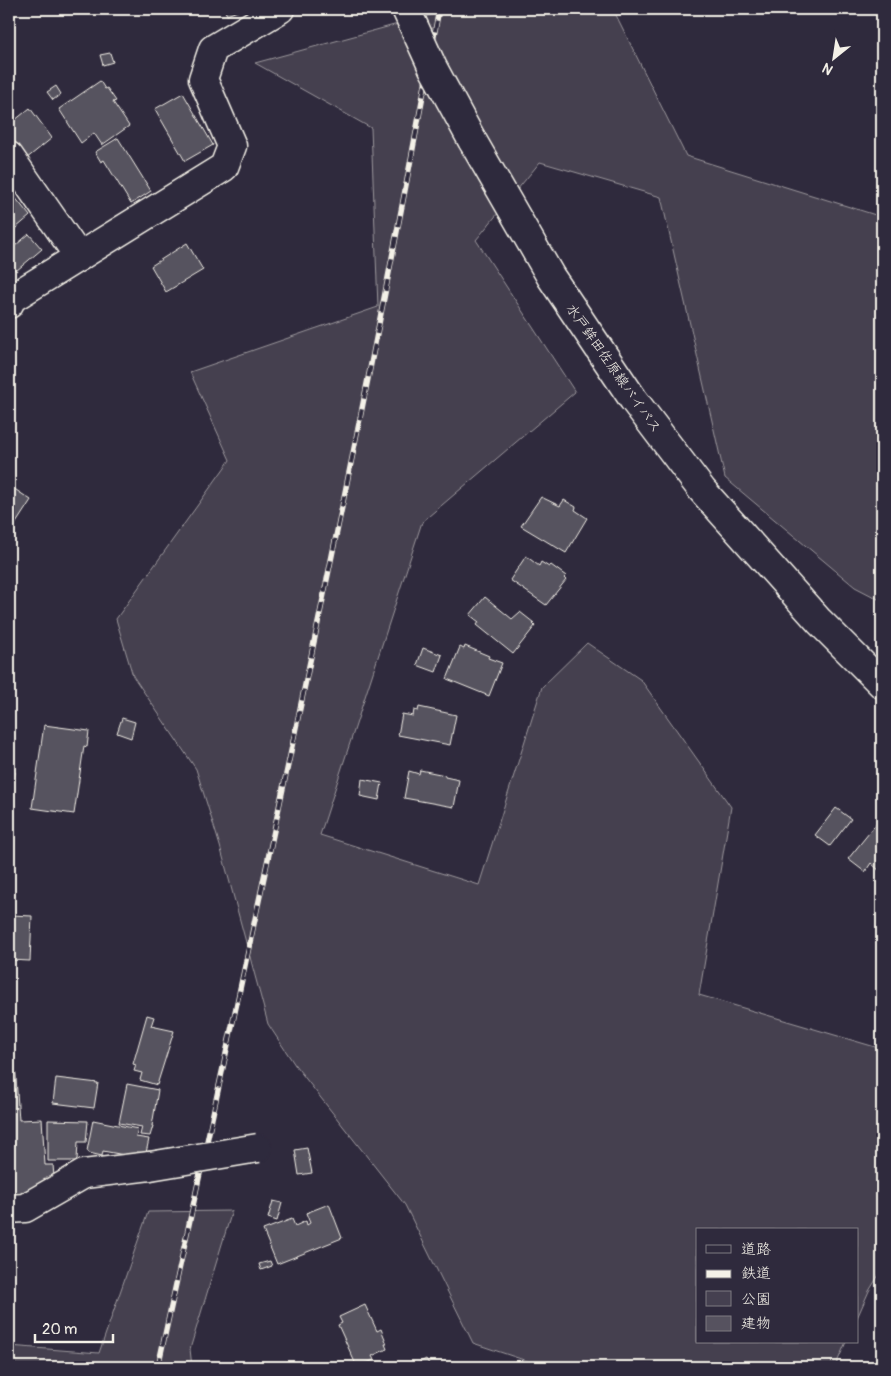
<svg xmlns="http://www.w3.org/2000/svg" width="891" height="1376" viewBox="0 0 891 1376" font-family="Pangolin,'Klee One',sans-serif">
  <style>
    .green { fill: #454050; stroke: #9c989c }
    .building { fill: #56525f; stroke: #f4f1e8 }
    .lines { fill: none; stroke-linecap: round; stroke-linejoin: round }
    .minor-casing { stroke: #f4f1e8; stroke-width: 31 }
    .major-casing { stroke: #f4f1e8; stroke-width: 31 }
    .minor { stroke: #2f2a3d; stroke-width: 28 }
    .major { stroke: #2f2a3d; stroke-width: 28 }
    .rail-casing { stroke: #f4f1e8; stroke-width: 5.5 }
    .rail { stroke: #2f2a3d; stroke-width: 4; stroke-dasharray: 11; stroke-linecap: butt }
    .minor-bridge-casing { stroke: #f4f1e8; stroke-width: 31; stroke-linecap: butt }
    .major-bridge-casing { stroke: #f4f1e8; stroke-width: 31; stroke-linecap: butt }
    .minor-bridge { stroke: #2f2a3d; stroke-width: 28 }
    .major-bridge { stroke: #2f2a3d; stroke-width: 28 }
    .labels { text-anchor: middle; stroke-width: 4.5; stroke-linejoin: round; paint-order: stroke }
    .street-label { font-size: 14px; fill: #f4f1e8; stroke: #2f2a3d }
  </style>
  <rect width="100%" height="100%" fill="#2f2a3d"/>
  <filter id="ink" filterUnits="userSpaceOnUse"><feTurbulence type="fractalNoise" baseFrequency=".02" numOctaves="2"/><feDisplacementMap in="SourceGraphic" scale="10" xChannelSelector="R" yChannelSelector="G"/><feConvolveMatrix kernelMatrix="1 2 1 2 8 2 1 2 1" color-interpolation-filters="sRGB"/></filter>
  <g filter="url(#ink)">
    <g class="green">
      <path d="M453,9H613L686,156L882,217V601L855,587L725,478L661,197L540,162L476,240L575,392L422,522L320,835L479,885L542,687L587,643L641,680L731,807L699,995L882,1049V1270L869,1291L857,1318V1230H697V1342H846L835,1367H545L473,1343L405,1205L295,1065L268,1024L220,846L196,769L133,676L116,619L230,460L190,372L378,307L371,128L255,63Z"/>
      <path d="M232,1211L190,1349L192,1367H9V1346L99,1353L148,1212Z"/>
    </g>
    <g class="building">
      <path d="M224,9H240V10L227,15Z"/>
      <path d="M110,53L113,62L103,65L100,55Z"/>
      <path d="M100,81L105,89L107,88L116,101L113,102L129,126L102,145L94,133L81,143L59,109Z"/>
      <path d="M56,86L61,94L53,100L47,92Z"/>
      <path d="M183,93L213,145L185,161L155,109Z"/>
      <path d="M30,108L52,138L26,159L9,137V125Z"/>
      <path d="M118,138L151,191L131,204L104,160L101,162L95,152Z"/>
      <path d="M14,196L30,216L9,234V200Z"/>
      <path d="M29,234L42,249L16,271L9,262V251Z"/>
      <path d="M187,243L203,270L166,292L151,266Z"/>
      <path d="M13,488L31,500L9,534V503L13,496L9,494Z"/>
      <path d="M541,497L560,506L564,500L576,507L575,510L587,518L566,553L521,526Z"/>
      <path d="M526,556L539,566L541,562L549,567L551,565L566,576L564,578L566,580L546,605L510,580Z"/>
      <path d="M485,597L512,619L520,612L534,623L533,624L535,626L513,654L477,625L479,622L470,615Z"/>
      <path d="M465,646L489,656L488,658L502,663L489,696L447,679L460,647L464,649Z"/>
      <path d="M423,648L442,655L436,672L417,665Z"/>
      <path d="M419,707L456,715L450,745L398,735L402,714L413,716L414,710L418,711Z"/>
      <path d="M122,718L135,722L131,738L117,733Z"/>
      <path d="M44,725L89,731L87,747L84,746L74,814L32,808Z"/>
      <path d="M420,770L445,775V777L459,780L454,807L404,798L409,771L419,774Z"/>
      <path d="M9,771L15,772L9,819Z"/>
      <path d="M362,779L382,783L379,800L360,796Z"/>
      <path d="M836,808L851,819L830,846L815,835Z"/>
      <path d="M882,817V873L871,863L865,872L848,859Z"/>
      <path d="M11,915L32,916L30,961L9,960Z"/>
      <path d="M147,1015L154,1017L151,1026L174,1031L157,1085L140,1080L142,1073L134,1071L136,1065L133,1064Z"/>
      <path d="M15,1064L19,1120L42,1119L45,1165H53L54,1177L48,1179V1182L38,1191L9,1198V1065Z"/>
      <path d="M56,1078L98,1083L94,1108L53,1103Z"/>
      <path d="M127,1084L158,1090L152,1126H153L150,1136L140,1135L142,1127L119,1123Z"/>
      <path d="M48,1120L88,1121L86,1142H78L77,1160L75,1161H48Z"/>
      <path d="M93,1120L138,1129L136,1137L149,1139L146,1153L136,1152L135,1157L103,1151L102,1156L89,1153V1152L87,1151Z"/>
      <path d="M307,1148L312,1173L299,1175L295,1150Z"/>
      <path d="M273,1201L282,1203L277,1221L268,1218Z"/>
      <path d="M329,1204L342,1238L277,1264L263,1230L292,1219L295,1226L306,1221L307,1225L310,1223L306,1213Z"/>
      <path d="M270,1261L272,1266L261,1270L259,1264Z"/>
      <path d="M365,1305L377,1331L381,1329L387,1344H385L387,1349L372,1356L374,1360L357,1367L338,1325L342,1323L339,1317Z"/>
      <path d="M426,1359L431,1367H411Z"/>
    </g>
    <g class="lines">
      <defs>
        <g id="minor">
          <path d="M9,156L79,257"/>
          <path d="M9,304L12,298L224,167L232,146L203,79L213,49L280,9"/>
          <path d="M9,1209L25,1208L84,1174L150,1166"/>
        </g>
        <path id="major" d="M472,140L551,277L633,399L702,490L819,621L882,684"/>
      </defs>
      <use href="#minor" class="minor-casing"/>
      <use href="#major" class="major-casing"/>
      <use href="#minor" class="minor"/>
      <use href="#major" class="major"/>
      <defs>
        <path id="rail" d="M158,1367C256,915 356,464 439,9"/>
      </defs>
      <use href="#rail" class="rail-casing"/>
      <use href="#rail" class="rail"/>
      <defs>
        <path id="minor-bridge" d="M150,1166L258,1148"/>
        <path id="major-bridge" d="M406,9L433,68L472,140"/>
      </defs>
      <use href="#minor-bridge" class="minor-bridge-casing"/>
      <use href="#major-bridge" class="major-bridge-casing"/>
      <use href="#minor-bridge" class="minor-bridge"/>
      <use href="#major-bridge" class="major-bridge"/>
    </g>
  </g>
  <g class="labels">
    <g class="street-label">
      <text transform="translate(614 368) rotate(55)" y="5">水戸鉾田佐原線バイパス</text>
    </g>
  </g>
  <rect width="891" height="1376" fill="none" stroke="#2f2a3d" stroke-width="30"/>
  <rect x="15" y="15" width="861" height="1346" fill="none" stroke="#f4f1e8" stroke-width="2" filter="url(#ink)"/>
  <rect x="696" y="1228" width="162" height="115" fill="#2f2a3d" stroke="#7e7a81"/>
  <rect x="706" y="1245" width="25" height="8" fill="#2f2a3d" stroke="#7e7a81"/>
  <text x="741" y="1254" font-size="15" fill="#f4f1e8">道路</text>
  <rect x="706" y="1270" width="25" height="8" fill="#f4f1e8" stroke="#7e7a81"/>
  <text x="741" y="1278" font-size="15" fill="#f4f1e8">鉄道</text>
  <rect x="706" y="1291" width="25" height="15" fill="#454050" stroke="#7e7a81"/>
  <text x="741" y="1304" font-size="15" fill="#f4f1e8">公園</text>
  <rect x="706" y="1316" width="25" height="15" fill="#56525f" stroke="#7e7a81"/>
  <text x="741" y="1328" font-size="15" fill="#f4f1e8">建物</text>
  <g transform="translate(834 58) rotate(210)" stroke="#2f2a3d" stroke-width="4" paint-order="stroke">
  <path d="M0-4L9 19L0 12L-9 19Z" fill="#f4f1e8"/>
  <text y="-8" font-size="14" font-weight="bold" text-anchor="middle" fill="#f4f1e8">N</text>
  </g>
  <path d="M35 1334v8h78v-8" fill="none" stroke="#f4f1e8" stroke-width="2.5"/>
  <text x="42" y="1334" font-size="15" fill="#f4f1e8" stroke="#2f2a3d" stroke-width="4" paint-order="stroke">20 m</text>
</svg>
